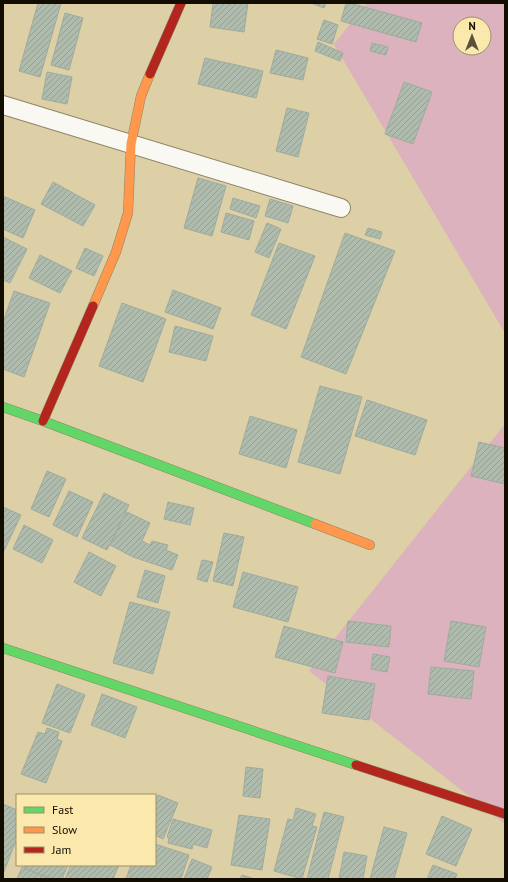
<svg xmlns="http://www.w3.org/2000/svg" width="508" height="882" viewBox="0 0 508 882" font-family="'PT Sans',sans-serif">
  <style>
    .grass { fill: #dbb2bd; fill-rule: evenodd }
    .building { fill: url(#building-hatch); stroke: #9eab9d }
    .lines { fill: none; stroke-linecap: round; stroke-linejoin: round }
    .street-casing { stroke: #8e8567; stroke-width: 20 }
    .fast-casing { stroke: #8e8567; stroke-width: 10 }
    .slow-casing { stroke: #8e8567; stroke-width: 10 }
    .jam-casing { stroke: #8e8567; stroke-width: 10 }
    .street { stroke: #faf8f2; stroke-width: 18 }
    .fast { stroke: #63d668; stroke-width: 9 }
    .slow { stroke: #ff974d; stroke-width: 9 }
    .jam { stroke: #b3261e; stroke-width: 9 }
  </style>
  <defs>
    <pattern id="building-hatch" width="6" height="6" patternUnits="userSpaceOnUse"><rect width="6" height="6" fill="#afbcad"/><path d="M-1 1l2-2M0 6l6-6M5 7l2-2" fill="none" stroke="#96a093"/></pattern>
  </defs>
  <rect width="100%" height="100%" fill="#ddcfa6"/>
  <g class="grass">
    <path d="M367,3H505V333L332,41L335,43ZM460,24H484V48H460Z"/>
    <path d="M505,424V824L309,671Z"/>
  </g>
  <g class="building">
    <path d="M38,3H61L40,77L19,71Z"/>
    <path d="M213,3H248L244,32L210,27Z"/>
    <path d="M311,3H326L324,8Z"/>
    <path d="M346,3H350L422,23L416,42L341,21Z"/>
    <path d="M65,13L83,18L69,70L51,65Z"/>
    <path d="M324,20L338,25L332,44L317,39Z"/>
    <path d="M318,42L343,53L340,61L315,51Z"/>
    <path d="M372,43L388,47L386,55L370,51Z"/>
    <path d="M276,50L308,58L303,80L270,73Z"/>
    <path d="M205,58L263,71L256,98L198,84Z"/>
    <path d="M47,72L72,77L67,104L42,99Z"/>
    <path d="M404,82L432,92L413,144L385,134Z"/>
    <path d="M287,108L309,113L298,157L276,151Z"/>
    <path d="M198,178L226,186L212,236L184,228Z"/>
    <path d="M53,182L95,205L83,226L41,204Z"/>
    <path d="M3,196L35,210L23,238L3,229Z"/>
    <path d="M233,198L260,206L256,218L230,209Z"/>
    <path d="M270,199L293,206L288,223L265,216Z"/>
    <path d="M226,213L254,221L249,240L221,232Z"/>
    <path d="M267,223L281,229L269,258L255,252Z"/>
    <path d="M368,228L382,232L380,239L365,235Z"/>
    <path d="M345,233L395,251L346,374L301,357Z"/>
    <path d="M3,237L27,249L10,283L3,280Z"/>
    <path d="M279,243L315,256L286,329L251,315Z"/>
    <path d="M85,248L103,256L94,276L76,268Z"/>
    <path d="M40,255L72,271L60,293L29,278Z"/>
    <path d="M173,290L221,308L213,329L165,312Z"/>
    <path d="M14,291L50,303L24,377L3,369V322Z"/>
    <path d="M122,303L166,319L143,382L99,366Z"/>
    <path d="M175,326L213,336L206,361L169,352Z"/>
    <path d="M320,386L362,397L340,474L298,462Z"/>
    <path d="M367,400L427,420L415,455L355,436Z"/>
    <path d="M250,416L297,430L286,468L239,454Z"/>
    <path d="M479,442L505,448V484L471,476Z"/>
    <path d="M47,471L66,479L49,517L31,509Z"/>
    <path d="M69,491L93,502L77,537L53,525Z"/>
    <path d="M104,493L129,505L107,550L82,538Z"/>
    <path d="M168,502L194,508L190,525L164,519Z"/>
    <path d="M3,507L21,515L3,553Z"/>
    <path d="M127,512L150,523L142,541L150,545L152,541L168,545L166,550L178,555L172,570L133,557L110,545Z"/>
    <path d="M24,525L53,540L42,563L13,549Z"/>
    <path d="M224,533L244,537L233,586L213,581Z"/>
    <path d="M89,552L116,566L101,596L74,582Z"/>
    <path d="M202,560L213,562L207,582L197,579Z"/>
    <path d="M145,570L165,576L158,603L137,597Z"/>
    <path d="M243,572L298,587L288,622L233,607Z"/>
    <path d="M130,602L170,612L153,674L113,663Z"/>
    <path d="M348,621L391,626L389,647L346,642Z"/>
    <path d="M451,621L486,627L479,667L444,661Z"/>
    <path d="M284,626L343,642L335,673L275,657Z"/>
    <path d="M373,654L390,657L387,672L371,669Z"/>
    <path d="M431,667L474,671L471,699L428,694Z"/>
    <path d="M328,676L375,684L369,720L322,713Z"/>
    <path d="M57,684L85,695L70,733L42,723Z"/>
    <path d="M102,694L137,707L125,738L91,725Z"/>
    <path d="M47,728L59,732L57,739L62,741L46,783L21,774L38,732L45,734Z"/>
    <path d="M246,767L263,769L260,798L243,796Z"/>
    <path d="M158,795L178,803L163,839L155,835V803Z"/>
    <path d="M3,804L17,810V838L3,874Z"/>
    <path d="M296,808L316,814L312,826L317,827L302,879L274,871L288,819L293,820Z"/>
    <path d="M324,812L344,817L328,879H307Z"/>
    <path d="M239,815L270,819L262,870L231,865Z"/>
    <path d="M442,816L472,829L456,866L426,854Z"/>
    <path d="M173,819L212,830L207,848L193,844L192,849L168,843L169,838L167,837Z"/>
    <path d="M384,827L407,833L394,879H370Z"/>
    <path d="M155,844L189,855L181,879H126L131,865H155Z"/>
    <path d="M344,852L367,856L363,879H339Z"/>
    <path d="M192,859L212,867L207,879H184Z"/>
    <path d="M25,865H68L62,879H52L24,868Z"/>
    <path d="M71,865H119L113,879H65Z"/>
    <path d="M433,865L457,874L455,879H427Z"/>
    <path d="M22,867L49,879H17Z"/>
    <path d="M242,875L255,879H240Z"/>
  </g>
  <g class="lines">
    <defs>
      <path id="street" d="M3,105L341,208"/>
      <g id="fast">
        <path d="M3,407L43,421L315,524"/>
        <path d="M3,648L356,765"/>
      </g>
      <g id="slow">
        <path d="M93,306L116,252L128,213L131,144L141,96L150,74"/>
        <path d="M315,524L370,545"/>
      </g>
      <g id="jam">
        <path d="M150,74L181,3"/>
        <path d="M43,421L93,306"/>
        <path d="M356,765L505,814"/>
      </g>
    </defs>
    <use href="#street" class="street-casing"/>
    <use href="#fast" class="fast-casing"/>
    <use href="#slow" class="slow-casing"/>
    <use href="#jam" class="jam-casing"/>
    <use href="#street" class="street"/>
    <use href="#fast" class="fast"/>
    <use href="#slow" class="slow"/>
    <use href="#jam" class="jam"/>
  </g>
  <rect width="508" height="882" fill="none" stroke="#130c00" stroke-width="8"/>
  <rect x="16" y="794" width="140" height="72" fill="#fbe8ad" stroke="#9e9068"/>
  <rect x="24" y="807" width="20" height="6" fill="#63d668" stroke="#9e9068"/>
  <text x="52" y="814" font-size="12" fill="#130c00">Fast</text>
  <rect x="24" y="827" width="20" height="6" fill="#ff974d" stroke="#9e9068"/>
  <text x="52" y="834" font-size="12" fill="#130c00">Slow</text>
  <rect x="24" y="847" width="20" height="6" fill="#b3261e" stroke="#9e9068"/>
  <text x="52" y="854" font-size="12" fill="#130c00">Jam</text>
  <g transform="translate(472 36)"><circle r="19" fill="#fbe8ad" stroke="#9e9068"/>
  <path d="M0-3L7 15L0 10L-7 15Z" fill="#5a503a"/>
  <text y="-6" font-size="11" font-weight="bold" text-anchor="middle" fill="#130c00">N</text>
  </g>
</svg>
